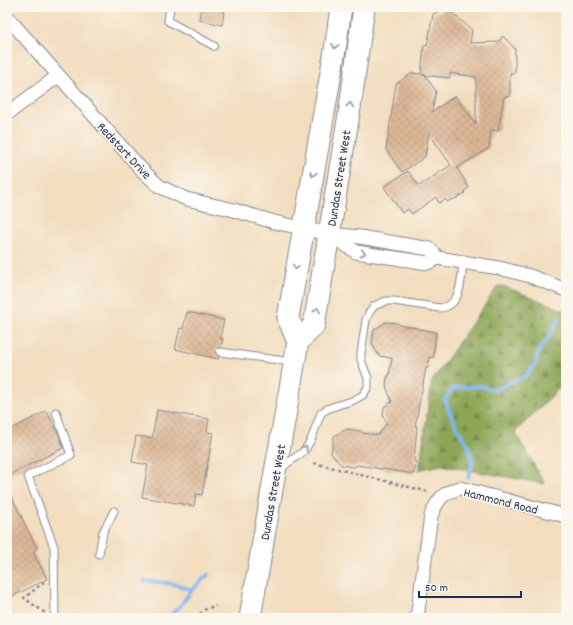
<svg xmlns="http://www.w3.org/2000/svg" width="573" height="625" viewBox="0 0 573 625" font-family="Dekko,sans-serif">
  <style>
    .forest { fill: url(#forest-firs); stroke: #546a5a }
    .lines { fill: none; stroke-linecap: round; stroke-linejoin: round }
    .stream { stroke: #83b5f0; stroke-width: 4 }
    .building { fill: url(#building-cross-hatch); fill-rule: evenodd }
    .lane-casing { stroke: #86868e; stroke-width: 9 }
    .street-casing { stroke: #86868e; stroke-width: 15 }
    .primary-casing { stroke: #86868e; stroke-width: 23 }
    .path { stroke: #86868e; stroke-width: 2.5; stroke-dasharray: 3 3; stroke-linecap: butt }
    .lane { stroke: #fff; stroke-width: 7 }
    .street { stroke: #fff; stroke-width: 13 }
    .primary { stroke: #fff; stroke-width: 21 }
    .oneway { stroke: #8d97ae }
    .labels { text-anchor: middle; stroke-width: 3.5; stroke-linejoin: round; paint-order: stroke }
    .street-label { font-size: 13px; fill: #1b2f5e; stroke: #fbf7ec }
  </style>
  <defs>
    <pattern id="forest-firs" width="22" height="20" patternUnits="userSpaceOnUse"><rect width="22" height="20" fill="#8ca557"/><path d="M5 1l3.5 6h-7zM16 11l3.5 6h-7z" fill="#72874b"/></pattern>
    <pattern id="building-cross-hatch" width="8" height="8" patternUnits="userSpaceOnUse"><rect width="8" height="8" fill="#ddb896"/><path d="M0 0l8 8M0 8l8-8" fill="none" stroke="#bd9e84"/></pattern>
  </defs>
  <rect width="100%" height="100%" fill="#fbf7ec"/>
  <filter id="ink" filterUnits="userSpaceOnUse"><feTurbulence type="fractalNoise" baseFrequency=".025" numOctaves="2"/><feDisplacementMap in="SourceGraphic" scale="8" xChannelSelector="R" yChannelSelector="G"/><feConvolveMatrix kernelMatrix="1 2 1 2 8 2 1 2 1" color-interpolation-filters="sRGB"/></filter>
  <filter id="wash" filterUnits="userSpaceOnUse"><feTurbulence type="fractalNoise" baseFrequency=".012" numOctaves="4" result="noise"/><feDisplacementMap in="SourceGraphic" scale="16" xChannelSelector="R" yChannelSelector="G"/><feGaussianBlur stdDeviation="0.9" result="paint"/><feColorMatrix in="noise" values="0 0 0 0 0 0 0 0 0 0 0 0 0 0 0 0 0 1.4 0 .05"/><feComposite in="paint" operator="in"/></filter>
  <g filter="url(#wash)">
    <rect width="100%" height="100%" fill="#f2ddbe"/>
    <path class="forest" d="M498,286L506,287L566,311V382L515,432L545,484L441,465L419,470L432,381Z"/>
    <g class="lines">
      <g class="stream">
        <path d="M468,478L473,462L468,445L457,428L449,411L445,400L453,388L480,386L496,390L508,383L526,376L535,364L539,349L548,339L559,318"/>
        <path d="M144,581L161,582L174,584L192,590"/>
        <path d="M168,618L180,606L192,590L209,574"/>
      </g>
    </g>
    <g id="blocks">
      <g class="building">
        <path d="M201,7H225L222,25L199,20Z"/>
        <path d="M446,8L472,30L470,43L498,42L503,36L515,49V73H510V96L504,97L498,131L491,130L489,148L457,168L466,182L465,183L469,188L464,191L465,193L453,200L452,199L447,202L445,199L439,203L436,197L412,214L408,209L402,213L384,187L408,171L419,186L451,165L429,133L425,157L402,172L386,150L396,84L412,73L421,74L424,45L427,46L433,14ZM450,73L476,77V124L455,96L432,112L436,91L425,75H422L450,78Z"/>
        <path d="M187,312L224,320L220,338L223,339L221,347L218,348L215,351L216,354L219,357L218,359L175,349L180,328L183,329Z"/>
        <path d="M386,322L398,323L400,325L436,332L433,358L429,357L428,368H426L415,426H417L414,461L416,462L414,474L357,465L354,467L341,465L331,453L334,436L347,429L360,431L362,433L378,435L387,423L383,416L384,407L392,402L386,386L387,377L389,376L392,358L379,356L372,344L374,330Z"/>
        <path d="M157,410L209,419L207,432L213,433L202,495L196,494L194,506L142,497L148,465L132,462L136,436L152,438Z"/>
        <path d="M47,411L59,435L63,448L7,476V431Z"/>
        <path d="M7,487L37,549L33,552L47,579L7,599Z"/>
      </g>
    </g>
  </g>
  <g filter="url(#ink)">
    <use href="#blocks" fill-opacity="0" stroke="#86868e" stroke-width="1"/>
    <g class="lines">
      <defs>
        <g id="lane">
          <path d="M170,7L168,21L214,46"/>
          <path d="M220,352L292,362"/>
          <path d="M280,469L304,451L311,440L321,413L327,409L338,405L352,401L363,395L368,387V378L361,360V353L366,320L369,313L374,306L386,301H394L440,308C462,306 461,279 463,262"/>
          <path d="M99,554L103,532L114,511"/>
          <path d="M55,618L54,547L28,476L71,455L56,412"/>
        </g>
        <g id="street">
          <path d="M7,17L142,170L159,186L186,199L230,209L274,222L329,234L360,237L430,249L438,258L499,268L530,276L566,290"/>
          <path d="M7,114L58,76"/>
          <path d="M331,235L356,252L428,263L438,258"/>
          <path d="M417,618L431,516C438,499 442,493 460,488L566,516"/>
        </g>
        <g id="primary">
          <path d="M298,342L314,325L350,108L364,7"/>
          <path d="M250,618L275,472L283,428L298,342L288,318L335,50L341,7"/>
        </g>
      </defs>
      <use href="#lane" class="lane-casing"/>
      <use href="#street" class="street-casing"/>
      <use href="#primary" class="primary-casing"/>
      <g class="path">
        <path d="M314,463L429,492"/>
        <path d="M44,582L24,598L45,613"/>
        <path d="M195,618L207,608L216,606"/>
      </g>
      <use href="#lane" class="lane"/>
      <use href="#street" class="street"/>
      <use href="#primary" class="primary"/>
    </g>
    <defs><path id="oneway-chevron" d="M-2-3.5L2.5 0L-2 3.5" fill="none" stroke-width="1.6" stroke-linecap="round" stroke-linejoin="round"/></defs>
    <g class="oneway">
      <use href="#oneway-chevron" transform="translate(335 46) rotate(99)"/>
      <use href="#oneway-chevron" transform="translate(350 105) rotate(-81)"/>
      <use href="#oneway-chevron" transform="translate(313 174) rotate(100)"/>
      <use href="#oneway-chevron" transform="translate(363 253) rotate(10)"/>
      <use href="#oneway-chevron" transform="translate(296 267) rotate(100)"/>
      <use href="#oneway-chevron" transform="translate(317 310) rotate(-81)"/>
      <use href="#oneway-chevron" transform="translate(305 448) rotate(-51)"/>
    </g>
  </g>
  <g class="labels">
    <g class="street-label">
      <text transform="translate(125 150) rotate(47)" y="5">Redstart Drive</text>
      <text transform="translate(338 178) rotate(-81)" y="5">Dundas Street West</text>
      <text transform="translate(272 492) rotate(-80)" y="5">Dundas Street West</text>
      <text transform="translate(501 500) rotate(14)" y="5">Hammond Road</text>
    </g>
  </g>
  <rect width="573" height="625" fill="none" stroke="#fbf7ec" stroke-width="24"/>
  <path d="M419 591v6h102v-6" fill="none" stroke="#1b2f5e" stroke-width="2"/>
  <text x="425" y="591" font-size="12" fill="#1b2f5e" stroke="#fbf7ec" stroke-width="3" paint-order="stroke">50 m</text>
</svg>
